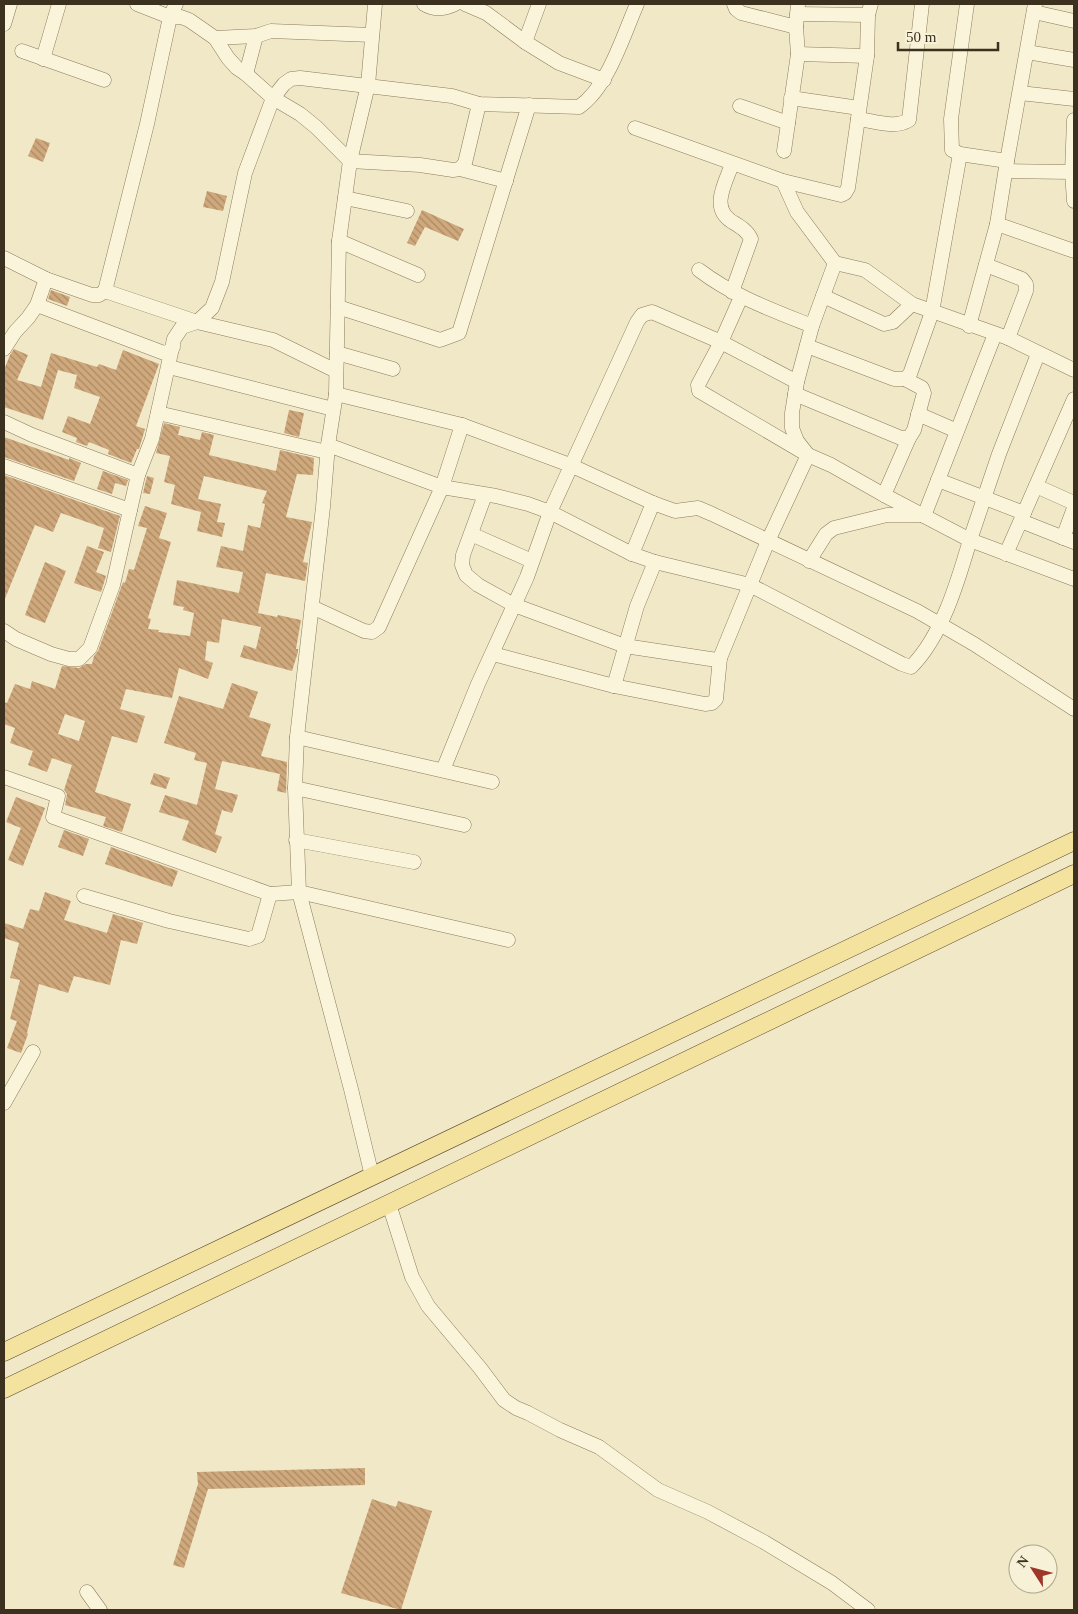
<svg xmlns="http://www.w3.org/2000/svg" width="1078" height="1614" viewBox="0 0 1078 1614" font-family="Georgia,serif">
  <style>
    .building { fill: url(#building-back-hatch); fill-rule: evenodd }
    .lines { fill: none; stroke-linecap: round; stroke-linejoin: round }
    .minor-casing { stroke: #8d7b5b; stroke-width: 15 }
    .major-casing { stroke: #5a482f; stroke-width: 19 }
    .minor { stroke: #faf4db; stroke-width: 14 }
    .major { stroke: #f3e39e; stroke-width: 18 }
  </style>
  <defs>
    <pattern id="building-back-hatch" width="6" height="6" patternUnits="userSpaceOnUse" patternTransform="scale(1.25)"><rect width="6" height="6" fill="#cfa87c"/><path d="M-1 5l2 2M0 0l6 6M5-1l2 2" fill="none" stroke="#a98965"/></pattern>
  </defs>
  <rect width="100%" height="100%" fill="#f0e8c7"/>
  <g class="building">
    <path d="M36,138L50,143L43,162L28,156Z"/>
    <path d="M207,191L227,196L223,211L203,207Z"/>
    <path d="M422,210L464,229L458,241L425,227L415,246L407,243Z"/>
    <path d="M51,290L70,297L67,306L48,299Z"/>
    <path d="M14,349L28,355L17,380L41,387L51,353L97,367L99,364L116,370L123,350L159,364L136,426L145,429L139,449H137L131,463L108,454L109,450L89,442L87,446L76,442L77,438L62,432L68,416L90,424L100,397L74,388L77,375L58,370L43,420L4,407V370L10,355Z"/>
    <path d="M289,410L304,413L299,437L284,433Z"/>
    <path d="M164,423L180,427L178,435L200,440L202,432L214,435L209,455L276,471L280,450L314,458L313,475L297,474L286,517L312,522L303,562L308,563L305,581L266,573L258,613L277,617L278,615L301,620L296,649H298V652L292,671L240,657L244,645L256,649L261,627L222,619L219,643L207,641L205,660L213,663L208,679L179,668L172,698L126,689L120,709L145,716L137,743L112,736L95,792L131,804L122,832L103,826L106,817L65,805L67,794L64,790L72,765L52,758L47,772L28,765L33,751L10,743L15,728L4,724V702L7,703L15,684L30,689L32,681L55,689L62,666L79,668L86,664H92L94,656L98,651L123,582L125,583L129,569L134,570L147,528L138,526L145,506L167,513L159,538L171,542L148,618L151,619L148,629L159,630L158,632L190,636L194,613L183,610L184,607L173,605L177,580L239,593L243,572L216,567L221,546L243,551L248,525L260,528L265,504L262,503L267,491L204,476L198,499L221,504L217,522L225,523L222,537L197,531L201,512L171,504L175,485L164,482L170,456L156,453ZM65,714L85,721L79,741L58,734Z"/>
    <path d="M4,437L69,460V458L81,463L74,481L4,457Z"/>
    <path d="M103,471L128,480L126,486L115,483L112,494L97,489Z"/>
    <path d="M4,475L120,516L111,552L98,548L104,528L61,513L53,532L35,525L4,601Z"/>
    <path d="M147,476L154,478L150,494L143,493Z"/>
    <path d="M87,546L104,552L96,572L106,576L101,592L74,583Z"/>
    <path d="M45,562L66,571L45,623L25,615Z"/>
    <path d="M232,683L258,692L249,717L271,724L261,756L287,762L286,793L277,791L280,774L222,761L215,789L238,795L232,813L222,810L215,834L222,837L216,853L182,840L189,821L159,812L165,795L197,805L207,763L194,760L196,753L164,743L179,696L223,709Z"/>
    <path d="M154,773L170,778L166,789L150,784Z"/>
    <path d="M16,797L45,808L23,866L8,860L21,828L6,822Z"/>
    <path d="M64,830L89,839L83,856L58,847Z"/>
    <path d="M111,847L178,871L172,887L105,864Z"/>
    <path d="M45,892L71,901L64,920L107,933L113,914L143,923L137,944L121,940L110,985L74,976L68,993L39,984L27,1033L28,1034L21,1053L7,1048L17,1021L10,1019L20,980L10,978L19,943L4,938V923L23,929L30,909L39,911Z"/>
    <path d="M365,1468V1485L208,1489L184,1568L173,1565L198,1484L197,1472Z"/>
    <path d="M372,1499L396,1507L398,1501L432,1511L401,1610L341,1593Z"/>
  </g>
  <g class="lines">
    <defs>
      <g id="minor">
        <path d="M137,4L170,17H181L189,20L215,38L228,58L237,68L246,74L273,98L300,114L316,127L350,161L420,165L453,170L460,169L465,163L479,104"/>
        <path d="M424,4C434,10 445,9 455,4"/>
        <path d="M465,4L486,13L525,42L559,63L604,80"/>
        <path d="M734,4L736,9L741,13L796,27"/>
        <path d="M967,4L951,119L952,150L960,154L1007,161"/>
        <path d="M1034,12L1074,21"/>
        <path d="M797,14L868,15"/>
        <path d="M4,24L10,4"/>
        <path d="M215,38L256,36L271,31L372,35"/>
        <path d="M525,42L539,4"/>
        <path d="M22,51L104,80"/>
        <path d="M1027,52L1074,60"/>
        <path d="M798,54L867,56"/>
        <path d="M43,59L59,4"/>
        <path d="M246,74L256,36"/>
        <path d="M1020,93L1074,99"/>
        <path d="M791,98L859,108"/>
        <path d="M740,106L788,123"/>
        <path d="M858,119C874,121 895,129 909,120L922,4"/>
        <path d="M1074,120L1072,172L1074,201"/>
        <path d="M635,128L783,181L841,195L845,193L848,188L867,56L868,15L871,4"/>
        <path d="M784,151L798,54L796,27L798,4"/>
        <path d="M732,164C726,182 710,207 731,221C739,226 747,230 751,239L732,292"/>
        <path d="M460,169L506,181"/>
        <path d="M1006,171L1072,172"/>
        <path d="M783,181L797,212L835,263L865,270L912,304L1008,338L1074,370"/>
        <path d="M345,198L407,211"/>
        <path d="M997,224L1074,251"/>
        <path d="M339,241L418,275"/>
        <path d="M4,258L46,279L92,295H99L105,291L147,124L170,17L176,4"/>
        <path d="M986,265L1022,279L1026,284V291L1008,338"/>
        <path d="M699,270C733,296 772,310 812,326"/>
        <path d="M105,291L197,322L273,340L336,371"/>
        <path d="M823,296L884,324L893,322L912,304"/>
        <path d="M37,305L164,353L170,351L173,347"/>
        <path d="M338,307L440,340L459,333L529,105"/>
        <path d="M969,326L997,224L1007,161L1035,4"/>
        <path d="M807,346L894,379H905L910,374L932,312L960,154"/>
        <path d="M4,349L15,332L28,318L37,305L46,279"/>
        <path d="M337,353L393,369"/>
        <path d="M1038,354L999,454L970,540L1074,579"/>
        <path d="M169,367L333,409"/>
        <path d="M336,394L462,425L570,465L653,503L675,511L698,508L712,514L917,611L974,644L1074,709"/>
        <path d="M795,394L901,438H909L914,430L924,393L922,388L905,379"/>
        <path d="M158,413L327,452"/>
        <path d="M918,414L957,431"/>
        <path d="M4,422L32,435L138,475"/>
        <path d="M328,445L442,487L496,496L528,504L550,512L632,554L655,562L750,585L902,664L911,667C942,636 958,581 970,540L884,495L831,465L808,455L699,391L698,385L721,342L741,297"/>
        <path d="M4,466L130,510"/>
        <path d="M938,480L1024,513"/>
        <path d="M1036,486L1074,503"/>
        <path d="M485,495L463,555L462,565L466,575L478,585L514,605L625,646L717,660L720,658L768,541L808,455L797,441L792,428V413L797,382L812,326L835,263"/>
        <path d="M884,495L909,438"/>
        <path d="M924,516L995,334"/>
        <path d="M1021,521L1074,542"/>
        <path d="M471,534L532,561"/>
        <path d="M1063,538L1074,508"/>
        <path d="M632,554L653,503"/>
        <path d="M1006,554L1074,399"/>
        <path d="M809,561L826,534L834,528L887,515H920"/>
        <path d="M312,607L364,631L372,632L379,627L442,487L462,425"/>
        <path d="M4,631L16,639L51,654L69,659H79L90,648L113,585L138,475L152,439L174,339L182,327L197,322L212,308L222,282L245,173L273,98L284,84L291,79L300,78L452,96L479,104L579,107C608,87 623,36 637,4"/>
        <path d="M493,654L614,686L705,704L712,703L716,699L720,658"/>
        <path d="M614,686L637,606L655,562"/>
        <path d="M297,737L492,782"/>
        <path d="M443,770L478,684L527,577L550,512L637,322L642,315L652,312L721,342L797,382"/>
        <path d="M4,777L58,796L53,817L270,894L299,892L508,940"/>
        <path d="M295,788L464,825"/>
        <path d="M296,840L414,862"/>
        <path d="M84,896L169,921L249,939L258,936L270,894"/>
        <path d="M4,1103L33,1052"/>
        <path d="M372,1176L351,1089L299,892L295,788L297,737L323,507L328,445L336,394L339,241L350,161L368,85L375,4"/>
        <path d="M389,1204L412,1277L428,1306L480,1368L504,1400L516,1408L528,1413L560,1430L599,1447L658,1490L708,1512L764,1542L832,1583L868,1610"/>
        <path d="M87,1592L100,1610"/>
      </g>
      <g id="major">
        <path d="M4,1352L1074,841"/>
        <path d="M4,1389L1074,874"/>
      </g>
    </defs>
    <use href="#minor" class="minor-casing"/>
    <use href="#major" class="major-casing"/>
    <use href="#minor" class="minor"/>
    <use href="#major" class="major"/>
  </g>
  <rect width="1078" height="1614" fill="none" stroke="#3c311f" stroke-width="10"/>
  <g transform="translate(1033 1569) rotate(306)"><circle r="24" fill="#f7f1d7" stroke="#aca48d"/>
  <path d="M0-4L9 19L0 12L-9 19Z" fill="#9e3629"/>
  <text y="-8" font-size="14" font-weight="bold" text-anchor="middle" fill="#3c311f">N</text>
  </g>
  <path d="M898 42v8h100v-8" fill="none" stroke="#3c311f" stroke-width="2.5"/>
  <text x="906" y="42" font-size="15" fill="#3c311f" stroke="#f7f1d7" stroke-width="4" paint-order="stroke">50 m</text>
</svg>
